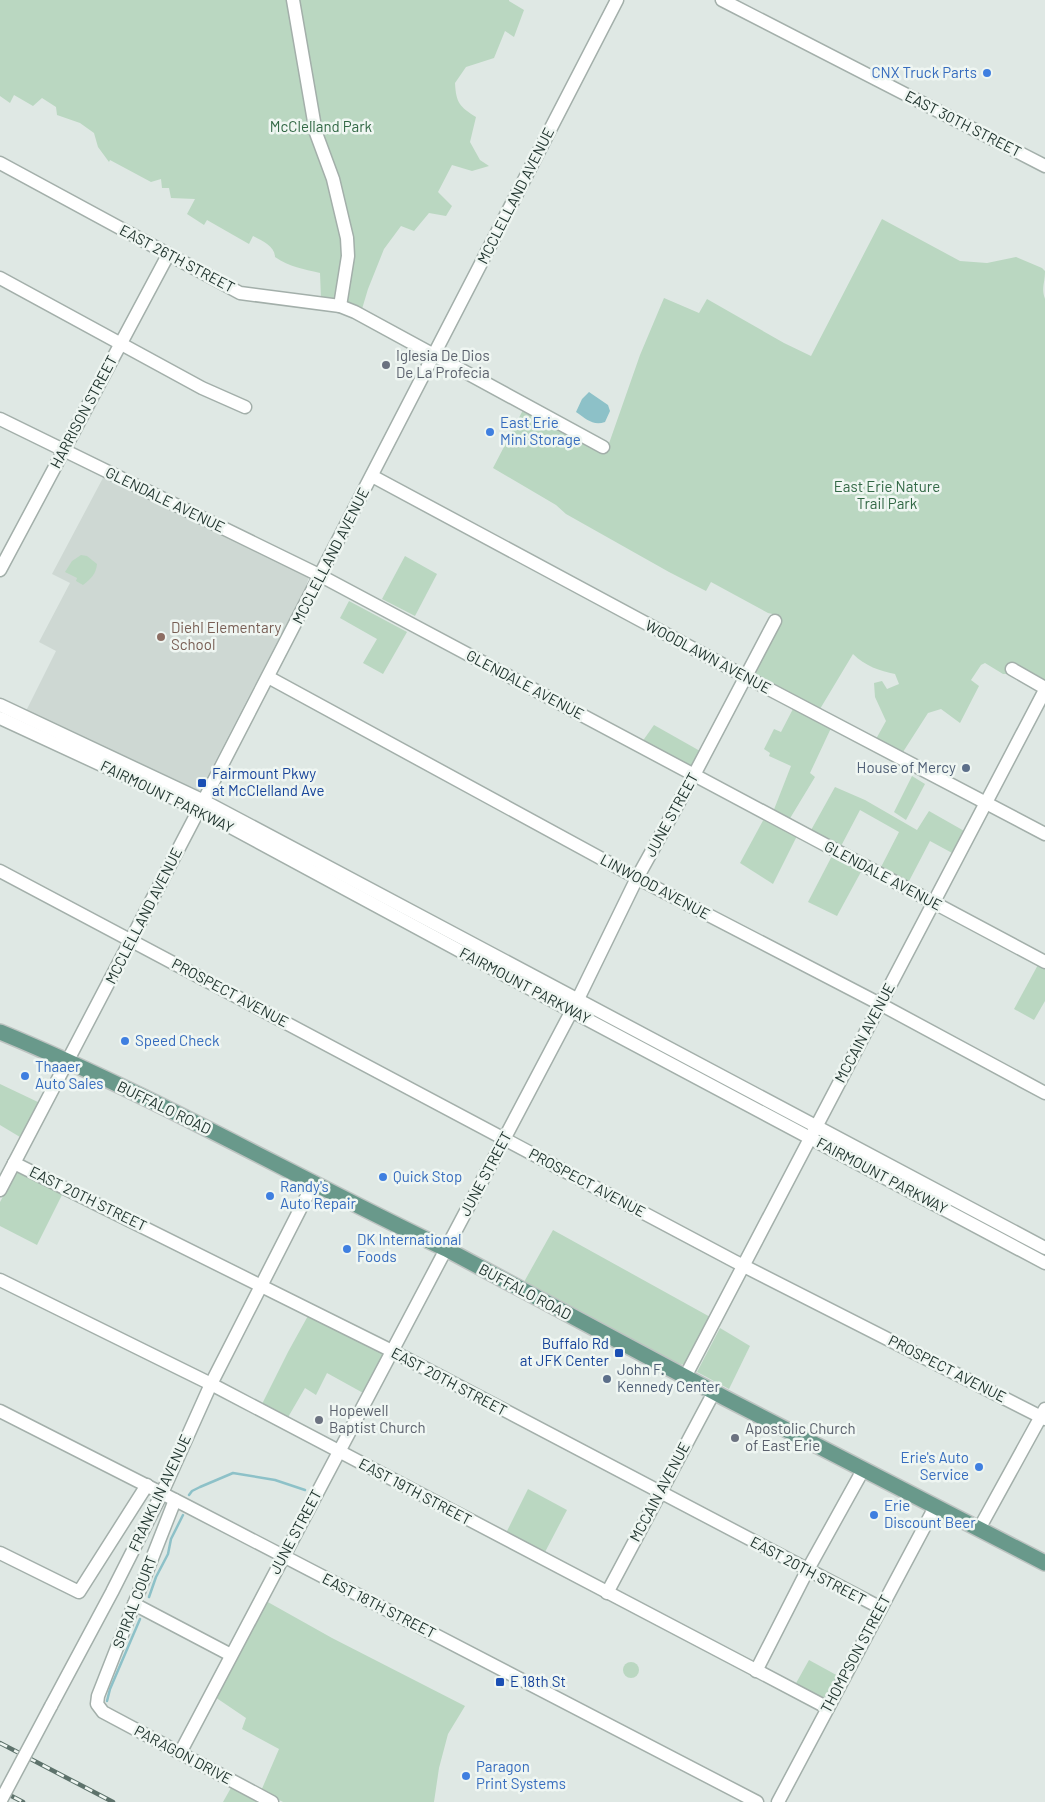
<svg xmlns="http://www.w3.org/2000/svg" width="1045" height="1802" viewBox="0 0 1045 1802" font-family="Barlow,sans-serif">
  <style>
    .built { fill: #ced8d3 }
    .green { fill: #bad7c1 }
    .water { fill: #8dc1c8 }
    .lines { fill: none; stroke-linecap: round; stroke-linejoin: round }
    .stream { stroke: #8dc1c8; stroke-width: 2.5 }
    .minor-casing { stroke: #a3afaa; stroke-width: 15 }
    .major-casing { stroke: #bdc3c1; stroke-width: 18 }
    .minor { stroke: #fff; stroke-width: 12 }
    .major { stroke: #69998b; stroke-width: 15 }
    .rail-casing { stroke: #5d726b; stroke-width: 4.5 }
    .rail { stroke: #eff6f2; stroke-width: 2.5; stroke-dasharray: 8; stroke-linecap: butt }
    .minor-bridge-casing { stroke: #a3afaa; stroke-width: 15; stroke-linecap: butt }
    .minor-bridge { stroke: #fff; stroke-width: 12 }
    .shop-dot { fill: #3f7fe0; stroke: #eff6f2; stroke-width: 2 }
    .worship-dot { fill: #6b7280; stroke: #eff6f2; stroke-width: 2 }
    .education-dot { fill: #8d6e63; stroke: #eff6f2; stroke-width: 2 }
    .service-dot { fill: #5c6f8a; stroke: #eff6f2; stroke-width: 2 }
    .transit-dot { fill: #1a4fb4; stroke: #eff6f2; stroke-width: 2 }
    .labels { text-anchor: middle; stroke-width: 5; stroke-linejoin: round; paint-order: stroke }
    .shop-label { font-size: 15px; fill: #366cbe; stroke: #eff6f2; text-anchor: start }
    .street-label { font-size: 15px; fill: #223630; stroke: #eff6f2 }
    .park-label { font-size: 15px; fill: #326845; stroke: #eff6f2 }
    .worship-label { font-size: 15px; fill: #5b616d; stroke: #eff6f2; text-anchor: start }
    .education-label { font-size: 15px; fill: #785e54; stroke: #eff6f2; text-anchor: start }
    .service-label { font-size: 15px; fill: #4e5e75; stroke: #eff6f2; text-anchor: end }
    .transit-label { font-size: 15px; fill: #164399; stroke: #eff6f2; text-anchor: start }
  </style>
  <rect width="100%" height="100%" fill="#dfe8e4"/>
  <path class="built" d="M104,476L309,577L306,586L204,783L199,790L196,791L26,711L56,651L39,642L70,583L52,574Z"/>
  <g class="green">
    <path d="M0,0H509V1L524,10L514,37L505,31L494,58L466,67L455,83C456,103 460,107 476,117L470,142L480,160L489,166L472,171L452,165L438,192L452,206L446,216L429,213L414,231L401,226L384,249L368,289L362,309L321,299L320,273C303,269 290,267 275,257C275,246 262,241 253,236L249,244L207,220L204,225L187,214L195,199L171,198L169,188H162L161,179L151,182L110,160L109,162L98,147L94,133L80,123L57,115L56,107L42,98L33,106L14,95L10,103L0,96Z"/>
    <path d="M882,219L960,261L987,263L1016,257L1042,268L1045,271C1045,283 1041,288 1045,299V682L1014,665L1009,674H1003L985,663L981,665L971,680L979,686L960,723L941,709L928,713L903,752L876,739L886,721L875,697L874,683L882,681L887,689L899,684L895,674C880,671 865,666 853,654L820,709L753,673L781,616L768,613L711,582L706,591L669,572L566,514L556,505L493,468L523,410L606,452L640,355L664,298L699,313L707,299L784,343L811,356Z"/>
    <path d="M81,555L87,556L97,564C96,574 91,579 83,585L76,581L77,578L65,572L72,561Z"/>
    <path d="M405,556L437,574L415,616L382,599Z"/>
    <path d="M349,601L407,632L383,674L363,663L377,639L340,618Z"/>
    <path d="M794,707L832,726L810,773L815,777L789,820L773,812L791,766L769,756L770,753L764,749L774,729L781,732Z"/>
    <path d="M654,725L700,751L693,765L689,766L642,742Z"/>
    <path d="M912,776L925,784L906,820L894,812Z"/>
    <path d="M835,787L865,800L917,830L929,811L966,832L954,854L930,841L908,883L880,869L899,832L860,810L840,848L810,832Z"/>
    <path d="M765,817L798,834L773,884L740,863Z"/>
    <path d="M833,854L862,870L837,916L808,902Z"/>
    <path d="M1039,963L1045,966V1001L1034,1020L1014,1009Z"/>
    <path d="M0,1084L40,1103L23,1137H20L0,1125Z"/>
    <path d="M17,1170L64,1191L37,1245L0,1226V1202Z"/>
    <path d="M553,1230L712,1318L684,1365L667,1360L592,1321L593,1318L524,1282Z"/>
    <path d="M309,1314L385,1353L365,1394L327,1373L316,1395L305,1388L287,1419L261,1406L288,1352Z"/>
    <path d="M720,1328L750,1346L729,1389L697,1372Z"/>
    <path d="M528,1489L567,1510L544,1554L505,1535Z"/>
    <path d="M266,1601L332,1638L465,1706L448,1734L439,1768L434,1802H283L261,1791L279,1749L242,1729L246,1718L215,1697Z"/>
    <path d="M809,1660L840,1677L826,1700L795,1685Z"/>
    <circle cx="631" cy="1670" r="8"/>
    <path d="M232,1786L261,1802H223Z"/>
  </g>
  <path class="water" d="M589,392L608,405L610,411L605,422C593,426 586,419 576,412L582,399Z"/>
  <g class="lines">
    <g class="stream">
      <path d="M189,1495L192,1491L200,1487L233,1473L275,1480L305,1490"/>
      <path d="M149,1597L156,1577L168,1554L171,1539L183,1515"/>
      <path d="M107,1701L110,1689L140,1619"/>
    </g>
    <defs>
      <g id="minor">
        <path d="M293,0L316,133L333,179L347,238L348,256L340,306"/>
        <path d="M722,0L1045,166"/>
        <path d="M0,163L240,293L340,306L355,312L603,447"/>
        <path d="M0,278L202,388L245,407"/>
        <path d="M0,419L321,576L1045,962"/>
        <path d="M372,476L746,677L1045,834"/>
        <path d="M0,570L168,255"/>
        <path d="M1012,669L1045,688"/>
        <path d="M268,677L637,878L880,1004L1045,1093"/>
        <path d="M0,705L204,801L1045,1248"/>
        <path d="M0,718L199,810L562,1006L1045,1263"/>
        <path d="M0,871L734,1261L1045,1419"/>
        <path d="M14,1163L392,1351L881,1608"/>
        <path d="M0,1190L192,823L617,0"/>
        <path d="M0,1280L211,1384L828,1708"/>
        <path d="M685,1377L1045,690"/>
        <path d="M0,1411L183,1504L757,1802"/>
        <path d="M175,1500L98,1696L97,1704L103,1712L272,1802"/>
        <path d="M979,1529L1045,1409"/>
        <path d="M0,1553L79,1592L147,1485"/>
        <path d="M607,1593L714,1392"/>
        <path d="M134,1604L231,1655"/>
        <path d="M756,1671L807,1571L863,1470"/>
        <path d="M51,1706L112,1592L162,1493L211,1384L314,1182"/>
        <path d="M180,1753L578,999L637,878L694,775L775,621"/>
        <path d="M778,1802L935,1507"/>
      </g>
      <path id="major" d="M0,1032C153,1095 297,1178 446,1249L725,1398L1045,1563"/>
    </defs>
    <use href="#minor" class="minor-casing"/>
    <use href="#major" class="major-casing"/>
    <use href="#minor" class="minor"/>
    <use href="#major" class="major"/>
    <defs>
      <g id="rail">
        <path d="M0,1743L113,1802"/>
        <path d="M0,1790L23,1802"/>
      </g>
    </defs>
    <use href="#rail" class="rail-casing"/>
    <use href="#rail" class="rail"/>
    <defs>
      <path id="minor-bridge" d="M0,1802L51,1706"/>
    </defs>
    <use href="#minor-bridge" class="minor-bridge-casing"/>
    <use href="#minor-bridge" class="minor-bridge"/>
  </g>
  <g class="shop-dot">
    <circle cx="987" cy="73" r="5"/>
    <circle cx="490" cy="432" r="5"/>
    <circle cx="125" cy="1041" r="5"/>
    <circle cx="25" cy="1076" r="5"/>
    <circle cx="383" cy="1177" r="5"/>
    <circle cx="270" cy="1196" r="5"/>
    <circle cx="347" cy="1249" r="5"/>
    <circle cx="979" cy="1467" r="5"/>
    <circle cx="874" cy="1515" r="5"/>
    <circle cx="466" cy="1776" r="5"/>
  </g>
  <g class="worship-dot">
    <circle cx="386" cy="365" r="5"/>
    <circle cx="319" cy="1420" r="5"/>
    <circle cx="735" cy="1438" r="5"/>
  </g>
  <circle class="education-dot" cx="161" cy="637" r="5"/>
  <g class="service-dot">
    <circle cx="966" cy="768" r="5"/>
    <circle cx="607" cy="1379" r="5"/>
  </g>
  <g class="transit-dot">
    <rect x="197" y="778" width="10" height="10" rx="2.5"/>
    <rect x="614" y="1348" width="10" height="10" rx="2.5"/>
    <rect x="495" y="1677" width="10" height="10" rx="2.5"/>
  </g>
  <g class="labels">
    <g class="shop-label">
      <text x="977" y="78" text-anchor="end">CNX Truck Parts</text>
      <text x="500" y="428">East Erie<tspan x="500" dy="17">Mini Storage</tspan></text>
      <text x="135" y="1046">Speed Check</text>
      <text x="35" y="1072">Thaaer<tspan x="35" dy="17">Auto Sales</tspan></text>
      <text x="393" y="1182">Quick Stop</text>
      <text x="280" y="1192">Randy's<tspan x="280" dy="17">Auto Repair</tspan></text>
      <text x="357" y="1245">DK International<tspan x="357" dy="17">Foods</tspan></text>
      <text x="969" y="1463" text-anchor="end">Erie's Auto<tspan x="969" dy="17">Service</tspan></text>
      <text x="884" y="1511">Erie<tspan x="884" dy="17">Discount Beer</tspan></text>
      <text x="476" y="1772">Paragon<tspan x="476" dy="17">Print Systems</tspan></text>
    </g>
    <g class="street-label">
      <text transform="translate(963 124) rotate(27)" y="5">EAST 30TH STREET</text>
      <text transform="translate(516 196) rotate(-63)" y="5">MCCLELLAND AVENUE</text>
      <text transform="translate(177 259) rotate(28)" y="5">EAST 26TH STREET</text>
      <text transform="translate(84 412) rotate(-62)" y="5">HARRISON STREET</text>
      <text transform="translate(165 500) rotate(26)" y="5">GLENDALE AVENUE</text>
      <text transform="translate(331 556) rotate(-63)" y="5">MCCLELLAND AVENUE</text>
      <text transform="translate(708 657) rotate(28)" y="5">WOODLAWN AVENUE</text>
      <text transform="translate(525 685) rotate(28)" y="5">GLENDALE AVENUE</text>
      <text transform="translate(167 797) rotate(26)" y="5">FAIRMOUNT PARKWAY</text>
      <text transform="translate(672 815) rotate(-61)" y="5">JUNE STREET</text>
      <text transform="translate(883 876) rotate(28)" y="5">GLENDALE AVENUE</text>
      <text transform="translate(655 887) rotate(28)" y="5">LINWOOD AVENUE</text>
      <text transform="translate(144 916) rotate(-63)" y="5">MCCLELLAND AVENUE</text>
      <text transform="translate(525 986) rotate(28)" y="5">FAIRMOUNT PARKWAY</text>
      <text transform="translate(230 993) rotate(28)" y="5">PROSPECT AVENUE</text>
      <text transform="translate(865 1033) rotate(-62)" y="5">MCCAIN AVENUE</text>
      <text transform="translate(164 1108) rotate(26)" y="5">BUFFALO ROAD</text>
      <text transform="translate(486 1174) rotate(-62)" y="5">JUNE STREET</text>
      <text transform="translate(882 1176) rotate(28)" y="5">FAIRMOUNT PARKWAY</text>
      <text transform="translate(587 1183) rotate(28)" y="5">PROSPECT AVENUE</text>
      <text transform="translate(88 1199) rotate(26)" y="5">EAST 20TH STREET</text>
      <text transform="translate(525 1292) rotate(28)" y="5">BUFFALO ROAD</text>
      <text transform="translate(947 1369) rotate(27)" y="5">PROSPECT AVENUE</text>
      <text transform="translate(449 1382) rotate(28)" y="5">EAST 20TH STREET</text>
      <text transform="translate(415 1492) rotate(28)" y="5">EAST 19TH STREET</text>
      <text transform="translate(660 1492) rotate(-62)" y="5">MCCAIN AVENUE</text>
      <text transform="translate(160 1493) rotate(-65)" y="5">FRANKLIN AVENUE</text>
      <text transform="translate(296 1532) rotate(-62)" y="5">JUNE STREET</text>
      <text transform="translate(808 1571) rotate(28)" y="5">EAST 20TH STREET</text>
      <text transform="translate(135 1602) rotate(-69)" y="5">SPIRAL COURT</text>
      <text transform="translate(379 1606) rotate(27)" y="5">EAST 18TH STREET</text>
      <text transform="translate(856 1654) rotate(-62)" y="5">THOMPSON STREET</text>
      <text transform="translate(183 1755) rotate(28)" y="5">PARAGON DRIVE</text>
    </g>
    <g class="park-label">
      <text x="321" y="132">McClelland Park</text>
      <text x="887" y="492">East Erie Nature<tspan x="887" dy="17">Trail Park</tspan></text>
    </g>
    <g class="worship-label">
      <text x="396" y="361">Iglesia De Dios<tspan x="396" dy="17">De La Profecia</tspan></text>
      <text x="329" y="1416">Hopewell<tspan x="329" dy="17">Baptist Church</tspan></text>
      <text x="745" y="1434">Apostolic Church<tspan x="745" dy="17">of East Erie</tspan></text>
    </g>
    <g class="education-label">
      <text x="171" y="633">Diehl Elementary<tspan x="171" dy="17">School</tspan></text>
    </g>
    <g class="service-label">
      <text x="956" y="773">House of Mercy</text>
      <text x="617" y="1375" text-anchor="start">John F.<tspan x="617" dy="17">Kennedy Center</tspan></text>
    </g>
    <g class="transit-label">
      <text x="212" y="779">Fairmount Pkwy<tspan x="212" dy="17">at McClelland Ave</tspan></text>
      <text x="609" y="1349" text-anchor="end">Buffalo Rd<tspan x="609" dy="17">at JFK Center</tspan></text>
      <text x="510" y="1687">E 18th St</text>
    </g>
  </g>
</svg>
